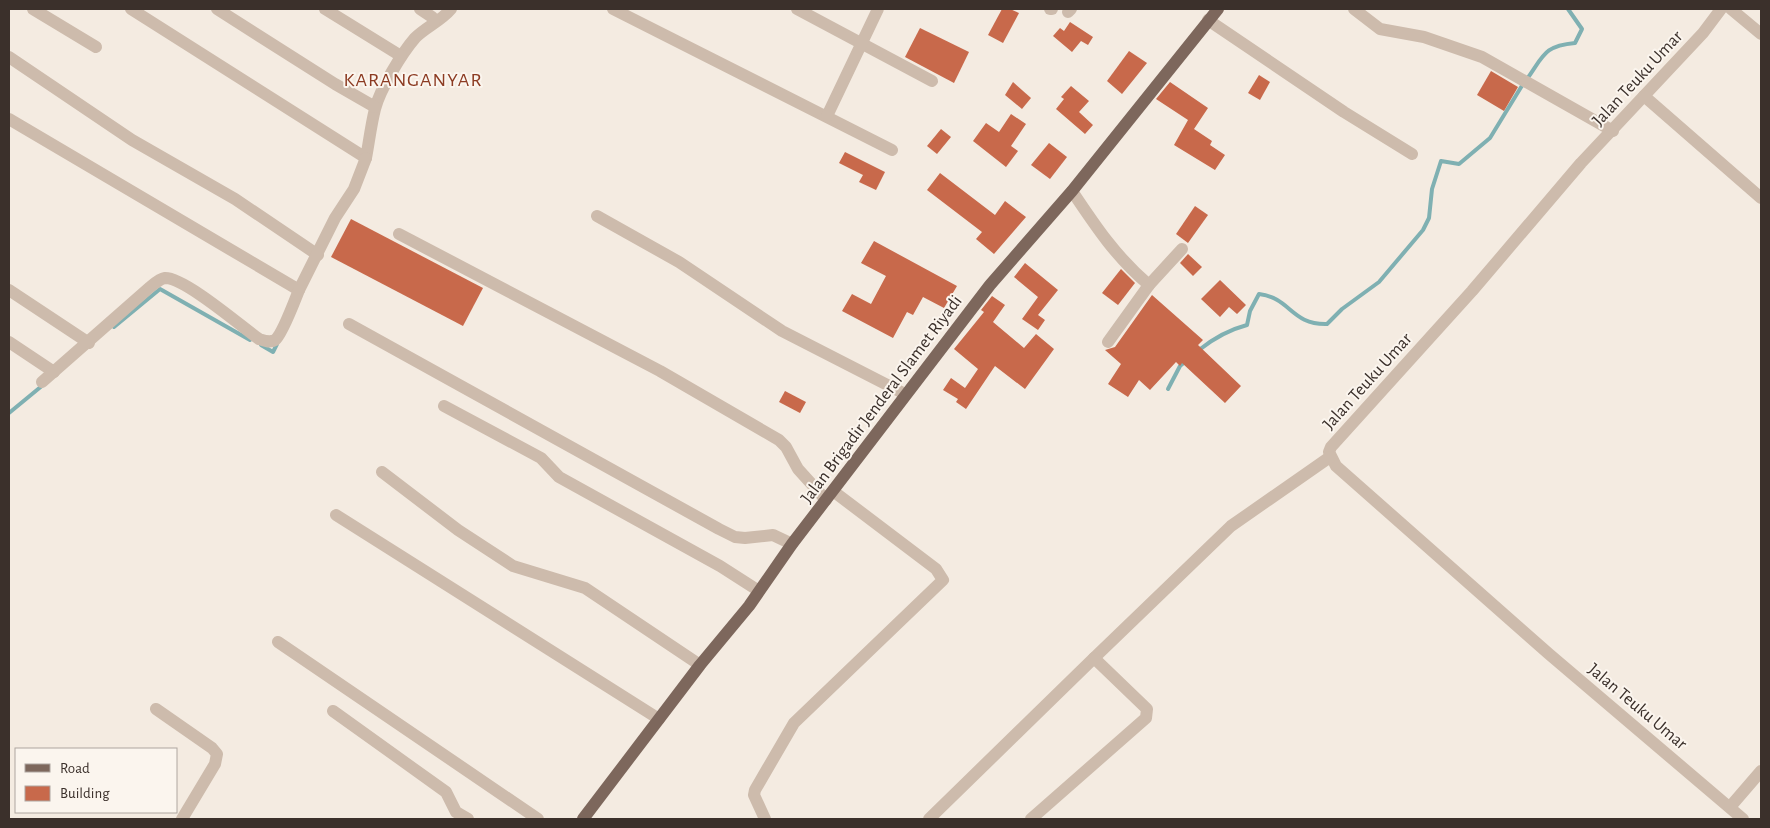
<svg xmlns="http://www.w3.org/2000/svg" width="1770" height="828" viewBox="0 0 1770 828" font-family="'Alegreya Sans',sans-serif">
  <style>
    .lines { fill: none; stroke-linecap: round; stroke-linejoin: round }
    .stream { stroke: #7fb0b2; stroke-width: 4 }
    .building { fill: #c8694b }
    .minor { stroke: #cdbbac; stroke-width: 12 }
    .major { stroke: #7d675c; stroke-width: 12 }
    .labels { text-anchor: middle; stroke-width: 4; stroke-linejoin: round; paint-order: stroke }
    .street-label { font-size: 18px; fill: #3b302b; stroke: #fbf5ee }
    .quarter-label { font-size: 20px; letter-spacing: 1px; fill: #8c3b22; stroke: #fbf5ee }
  </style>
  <rect width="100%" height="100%" fill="#f4ebe1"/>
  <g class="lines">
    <g class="stream">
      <path d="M1527,79C1544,55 1544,46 1575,43L1582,29L1568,9"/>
      <path d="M114,327L160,289L250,340"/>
      <path d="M261,345L273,352L277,344"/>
      <path d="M1199,350C1214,338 1228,330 1247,325L1250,311L1259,294C1291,298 1291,325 1327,324L1342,309L1379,282L1423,230L1429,218L1432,189L1441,161L1459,164L1490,138L1523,84"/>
      <path d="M1168,389L1180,366L1186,361"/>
      <path d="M9,413L43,385"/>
    </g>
  </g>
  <g class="building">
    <path d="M1002,9H1010L1019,13L1003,43L988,35Z"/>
    <path d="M1070,22L1093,37L1088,45L1081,41L1072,52L1053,36L1060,28L1064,31Z"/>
    <path d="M920,28L969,52L954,83L905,57Z"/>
    <path d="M1129,51L1147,63L1122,94L1107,81Z"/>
    <path d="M1491,71L1518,87L1504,111L1477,95Z"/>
    <path d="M1259,75L1270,82L1260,100L1248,93Z"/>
    <path d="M1013,82L1031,98L1022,109L1005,95Z"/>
    <path d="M1170,82L1208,108L1194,129L1212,141L1210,145L1225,155L1215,170L1174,145L1188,120L1156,99Z"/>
    <path d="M1071,86L1089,101L1079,112L1093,125L1085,134L1056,109L1064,99L1061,97Z"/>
    <path d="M1011,114L1026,124L1011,146L1018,151L1006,167L973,141L986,123L999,132Z"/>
    <path d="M941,129L951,137L937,154L927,146Z"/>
    <path d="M1049,143L1067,157L1050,179L1031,165Z"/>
    <path d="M845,152L885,172L876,190L859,182L863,175L839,163Z"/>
    <path d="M940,173L995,215L1005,201L1026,217L994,254L976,239L982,232L927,190Z"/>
    <path d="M1195,206L1208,215L1188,243L1176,234Z"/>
    <path d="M351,219L483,288L463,326L331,257Z"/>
    <path d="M874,241L957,286L944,308L923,297L913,315L907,312L893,338L842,311L852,294L871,304L886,276L861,263Z"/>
    <path d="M1188,254L1202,267L1193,276L1180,263Z"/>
    <path d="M1025,263L1058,290L1038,315L1045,320L1038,330L1022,319L1038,297L1014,277Z"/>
    <path d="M1121,269L1135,283L1118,305L1102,293Z"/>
    <path d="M1220,280L1246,305L1237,314L1229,307L1220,317L1201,299Z"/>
    <path d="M1152,295L1203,340L1198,345L1241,386L1225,403L1182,363L1180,366L1176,362L1150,390L1139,380L1128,397L1108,384L1121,364L1105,350L1115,347Z"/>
    <path d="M992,296L1005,305L993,322L1024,348L1036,334L1054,349L1025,389L995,366L966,409L956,402L958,399L943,390L951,378L965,388L978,369L954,349L984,312L981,310Z"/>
    <path d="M785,391L806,402L800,413L779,402Z"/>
  </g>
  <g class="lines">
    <g class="minor">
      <path d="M33,9L96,47"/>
      <path d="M131,9L366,158C369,142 371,125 375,109C380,89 402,53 415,38C426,27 441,21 451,9"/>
      <path d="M217,9L335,84L375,107"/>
      <path d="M325,9L401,56"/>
      <path d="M420,9L432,17L434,21"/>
      <path d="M613,9L892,150"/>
      <path d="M797,9L932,81"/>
      <path d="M1050,9H1052"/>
      <path d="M1354,9L1380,29L1424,37L1482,57L1613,131"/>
      <path d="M1721,9L1703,33L1581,163L1472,291L1331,447L1329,452L1336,466L1549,654L1743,819"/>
      <path d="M1731,9L1761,34"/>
      <path d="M1068,12L1071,9"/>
      <path d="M1208,20L1344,112L1412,154"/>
      <path d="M9,57L132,140L235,199L318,255"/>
      <path d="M1644,96L1761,198"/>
      <path d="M827,116L878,9"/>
      <path d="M9,119L299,290L335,218L354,189L366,158"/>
      <path d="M1072,191C1096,227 1116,257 1149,285"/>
      <path d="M597,216L679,262L782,331L905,394"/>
      <path d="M399,234L660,371L779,440L786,447L798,469L826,500"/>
      <path d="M9,290L89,343"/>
      <path d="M349,324L719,529L735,537L745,538L773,535L792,544"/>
      <path d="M9,342L54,372"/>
      <path d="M1108,342L1149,285L1182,249"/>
      <path d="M42,382L149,288C154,284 159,279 165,278C184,277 242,327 259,339C265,341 270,343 275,340C282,335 295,300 299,290"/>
      <path d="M444,406L541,458L559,477L720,566L759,591"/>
      <path d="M382,472L458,530L513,566L585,588L700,665"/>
      <path d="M336,515L659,719"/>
      <path d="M278,642L538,819"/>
      <path d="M1094,658L1231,526L1330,457"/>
      <path d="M156,709L212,748L217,754L215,764L182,819"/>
      <path d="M333,711L446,792L456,812L468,819"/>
      <path d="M1730,807L1761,771"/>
      <path d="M765,819L754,795L755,790L794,723L943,580L936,569L833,491"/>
      <path d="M929,819L1094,658L1147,709L1146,718L1031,819"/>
    </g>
    <path class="major" d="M583,819L700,665L749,606L792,544L990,285L1072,191L1218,9"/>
  </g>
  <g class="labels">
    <g class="street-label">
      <text transform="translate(1637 78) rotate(-47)" y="6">Jalan Teuku Umar</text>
      <text transform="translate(1367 381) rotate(-48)" y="6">Jalan Teuku Umar</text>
      <text transform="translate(881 399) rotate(-53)" y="6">Jalan Brigadir Jenderal Slamet Riyadi</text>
      <text transform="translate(1638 706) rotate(40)" y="6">Jalan Teuku Umar</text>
    </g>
    <g class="quarter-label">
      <text x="413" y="86">KARANGANYAR</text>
    </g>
  </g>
  <rect width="1770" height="828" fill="none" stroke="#3b302b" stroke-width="20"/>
  <rect x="15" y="748" width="162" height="65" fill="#fbf5ee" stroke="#aea6a0"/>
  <rect x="25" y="764" width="25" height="8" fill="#7d675c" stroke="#aea6a0"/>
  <text x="60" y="773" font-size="15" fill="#3b302b">Road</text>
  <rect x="25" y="786" width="25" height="15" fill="#c8694b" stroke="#aea6a0"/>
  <text x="60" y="798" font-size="15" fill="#3b302b">Building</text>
</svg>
